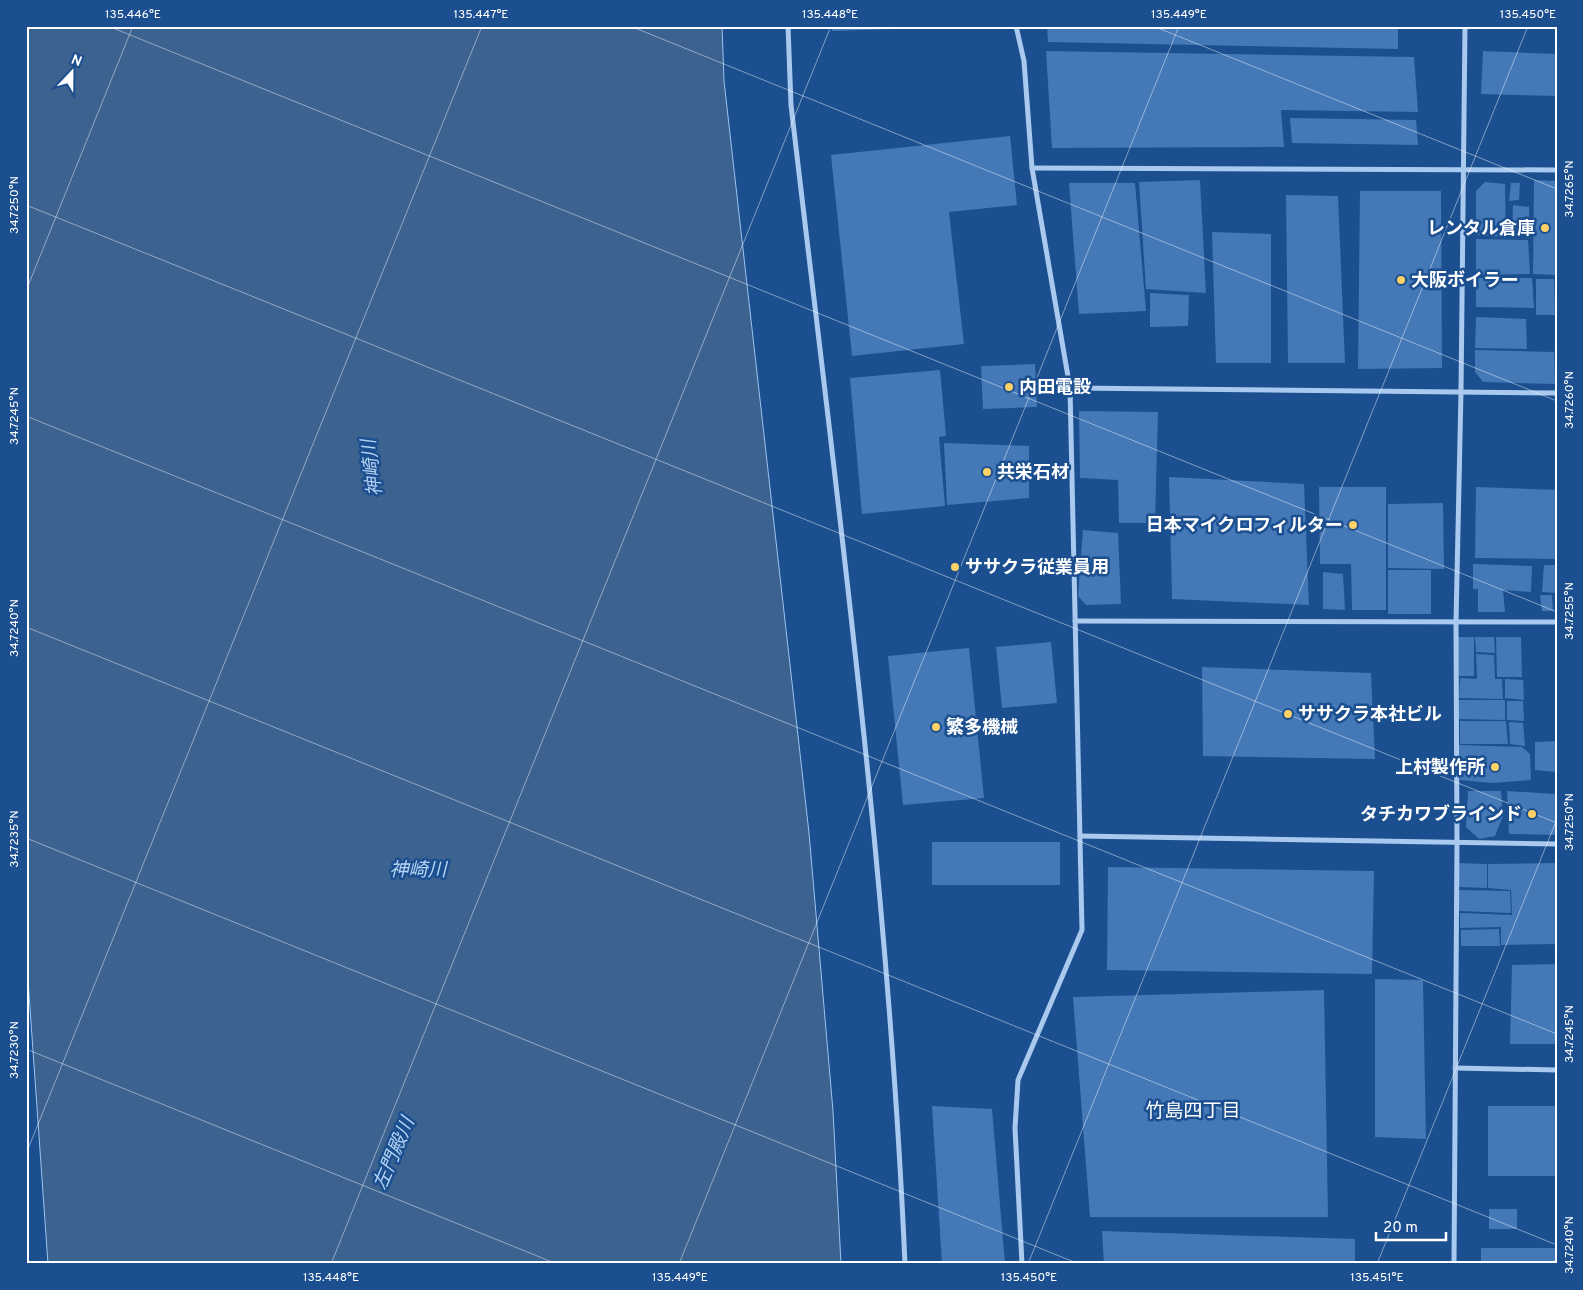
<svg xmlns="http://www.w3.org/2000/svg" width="1583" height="1290" viewBox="0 0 1583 1290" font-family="Overpass,'Noto Sans JP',sans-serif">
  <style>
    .water { fill: #3c6290; stroke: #9cc4f0 }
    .building { fill: #4478b7 }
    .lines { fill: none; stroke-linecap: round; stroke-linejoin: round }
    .minor { stroke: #a9c9ee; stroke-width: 5 }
    .ticks { fill: none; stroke: #fff; stroke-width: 1; stroke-opacity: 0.45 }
    .poi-dot { fill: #ffd166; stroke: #1b4f8f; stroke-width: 2 }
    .labels { text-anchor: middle; stroke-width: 5; stroke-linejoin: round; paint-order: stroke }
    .poi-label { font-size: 18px; font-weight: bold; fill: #fff; stroke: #1b4f8f; text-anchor: start }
    .water-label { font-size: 19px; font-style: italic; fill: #b5d3f5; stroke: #1b4f8f }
    .neighbourhood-label { font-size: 19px; fill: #fff; stroke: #1b4f8f }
    .neatline { fill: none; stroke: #fff; stroke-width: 2 }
    .ticks-label { font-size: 12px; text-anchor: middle; fill: #fff }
  </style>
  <rect width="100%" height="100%" fill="#1b4f8f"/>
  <path class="water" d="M26,26H722L724,81L809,833L833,1111L841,1264H48L26,951Z"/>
  <g class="building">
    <path d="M832,26H925V28L832,31Z"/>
    <path d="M1047,26H1398V49L1048,42Z"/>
    <path d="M1046,51L1414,57L1418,112L1281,110L1284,147L1052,148Z"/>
    <path d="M1483,51L1557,54V96L1481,94Z"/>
    <path d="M1290,118L1416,120L1418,145L1292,143Z"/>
    <path d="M1010,136L1017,205L949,212L964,344L852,356L831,155Z"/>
    <path d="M1200,180L1206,293L1146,289L1139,182Z"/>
    <path d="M1534,180L1557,181V275L1533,274Z"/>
    <path d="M1485,182L1505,184L1506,237L1476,235V191Z"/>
    <path d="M1069,183H1135L1146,311L1079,314Z"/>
    <path d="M1511,183H1520L1519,200L1509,201Z"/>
    <path d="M1360,191H1441L1442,368L1358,369Z"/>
    <path d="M1286,195L1338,196L1345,363H1288Z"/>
    <path d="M1513,205L1529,207L1530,233H1512Z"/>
    <path d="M1212,232L1271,234V363H1216Z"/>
    <path d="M1476,239L1528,240L1530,274L1476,275Z"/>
    <path d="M1476,278H1532L1534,308L1476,307Z"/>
    <path d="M1536,279H1554L1555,315H1536Z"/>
    <path d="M1150,293L1189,295L1188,326L1150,327Z"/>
    <path d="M1476,317L1526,319L1527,349L1475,348Z"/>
    <path d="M1475,350L1554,352L1555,384L1483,382L1475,372Z"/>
    <path d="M1035,364L1037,407L983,409L981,366Z"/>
    <path d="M940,370L946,436L939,437L945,506L862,514L850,378Z"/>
    <path d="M1079,411L1158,412L1155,523H1119L1118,480L1080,478Z"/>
    <path d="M944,443L1029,446V498L947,505Z"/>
    <path d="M1169,477L1304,484L1309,605L1172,599Z"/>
    <path d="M1319,487H1386V610H1352L1351,564H1320Z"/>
    <path d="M1476,487L1557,490V559L1475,558Z"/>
    <path d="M1443,503L1444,569L1388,568V504Z"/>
    <path d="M1083,530L1118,533L1121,604L1086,605L1078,596Z"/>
    <path d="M1473,564L1532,566L1531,592L1503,590L1505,612H1478V589H1473Z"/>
    <path d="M1544,565H1557V593L1542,592Z"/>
    <rect x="1388" y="570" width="43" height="44"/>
    <path d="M1323,572L1343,574L1345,610L1323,609Z"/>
    <path d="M1540,595H1552L1553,611H1542Z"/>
    <path d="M1457,637H1474V676H1459Z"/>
    <path d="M1475,637H1494L1495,653L1476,652Z"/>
    <path d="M1496,637H1521L1522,677H1497Z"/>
    <path d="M1051,642L1057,703L1002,708L996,647Z"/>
    <path d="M969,648L984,798L903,805L888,656Z"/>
    <path d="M1476,654L1494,655L1495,679H1502L1503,699L1459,698L1460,678L1477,679Z"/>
    <path d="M1202,667L1371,673L1375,759L1203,756Z"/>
    <path d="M1505,679L1523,680L1524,700L1505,698Z"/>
    <path d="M1459,700H1505V720L1459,719Z"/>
    <path d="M1507,701H1523L1524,721L1507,720Z"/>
    <path d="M1460,721H1506L1508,744H1460Z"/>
    <path d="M1509,722L1523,723L1525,746L1510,744Z"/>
    <path d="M1557,741V772L1535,770V742Z"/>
    <path d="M1459,745L1522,747L1530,754L1531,780L1491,783L1460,780Z"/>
    <path d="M1468,791H1501L1503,816L1495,836L1479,839L1466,827Z"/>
    <path d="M1507,791L1556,794V835L1509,834Z"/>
    <rect x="932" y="842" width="128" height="43"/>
    <path d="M1458,863L1487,864V888L1458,887Z"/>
    <path d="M1557,863V944L1501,945V927L1460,928V913L1512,915L1511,890L1488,888V864Z"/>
    <path d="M1108,867L1374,871L1372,974L1107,970Z"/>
    <path d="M1458,890L1510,891L1511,913L1459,911Z"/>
    <path d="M1499,929L1500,946H1461V930Z"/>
    <path d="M1557,964V1044H1510L1512,965Z"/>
    <path d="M1375,979L1423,980L1426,1139L1375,1137Z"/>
    <path d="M1324,990L1328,1217H1090L1073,997Z"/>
    <path d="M932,1106L992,1109L1005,1264H942Z"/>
    <rect x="1488" y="1106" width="69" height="70"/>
    <rect x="1489" y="1209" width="28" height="20"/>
    <path d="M1102,1231L1355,1239V1264H1104Z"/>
    <rect x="1481" y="1248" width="76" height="16"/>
  </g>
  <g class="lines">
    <g class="minor">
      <path d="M788,26L791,105C836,490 888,876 905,1264"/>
      <path d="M1016,26L1024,61L1032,168L1070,388L1082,930L1018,1080L1015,1128L1022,1264"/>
      <path d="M1032,168L1557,170"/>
      <path d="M1070,388L1557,393"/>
      <path d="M1075,621L1557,622"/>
      <path d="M1080,836L1557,844"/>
      <path d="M1455,1068L1557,1070"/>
      <path d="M1454,1264L1457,842L1456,622L1461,392L1465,26"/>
    </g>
  </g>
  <path class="ticks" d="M108,26L1557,612M630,26L1557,401M1153,26L1557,189M26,205L1557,823M26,291L133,26M26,416L1557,1034M26,627L1557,1245M26,838L1079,1264M26,1049L557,1264M26,1154L482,26M26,1261L34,1264M331,1264L831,26M679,1264L1179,26M1028,1264L1528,26M1377,1264L1557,819"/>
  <g class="poi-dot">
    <circle cx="1545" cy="228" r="5"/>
    <circle cx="1401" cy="280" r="5"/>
    <circle cx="1009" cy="387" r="5"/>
    <circle cx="987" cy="472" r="5"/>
    <circle cx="1353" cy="525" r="5"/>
    <circle cx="955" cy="567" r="5"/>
    <circle cx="1288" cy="714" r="5"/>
    <circle cx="936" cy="727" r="5"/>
    <circle cx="1495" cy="767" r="5"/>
    <circle cx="1532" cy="814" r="5"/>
  </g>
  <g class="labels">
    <g class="poi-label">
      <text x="1535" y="234" text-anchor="end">レンタル倉庫</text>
      <text x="1411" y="286">大阪ボイラー</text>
      <text x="1019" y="393">内田電設</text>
      <text x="997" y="478">共栄石材</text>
      <text x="1343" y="531" text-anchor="end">日本マイクロフィルター</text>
      <text x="965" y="573">ササクラ従業員用</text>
      <text x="1298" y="720">ササクラ本社ビル</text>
      <text x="946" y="733">繁多機械</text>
      <text x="1485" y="773" text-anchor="end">上村製作所</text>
      <text x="1522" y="820" text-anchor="end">タチカワブラインド</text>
    </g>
    <g class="water-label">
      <text transform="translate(371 468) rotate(-97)" y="7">神崎川</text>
      <text x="418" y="876">神崎川</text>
      <text transform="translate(393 1153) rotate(-67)" y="7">左門殿川</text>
    </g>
    <g class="neighbourhood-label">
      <text x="1193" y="1117">竹島四丁目</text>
    </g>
  </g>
  <rect width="1583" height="1290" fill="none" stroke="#1b4f8f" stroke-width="55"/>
  <g transform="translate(72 72) rotate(22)" stroke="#1b4f8f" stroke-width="4" paint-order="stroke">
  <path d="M0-4L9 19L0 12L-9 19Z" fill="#ffffff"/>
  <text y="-8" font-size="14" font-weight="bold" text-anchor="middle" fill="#ffffff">N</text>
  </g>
  <path d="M1376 1232v8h70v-8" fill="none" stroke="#ffffff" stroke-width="2.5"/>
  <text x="1383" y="1232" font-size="15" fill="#ffffff" stroke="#1b4f8f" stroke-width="4" paint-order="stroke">20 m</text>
  <rect x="28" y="28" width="1528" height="1234" class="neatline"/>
  <g class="ticks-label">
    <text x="133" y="18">135.446°E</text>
    <text x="481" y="18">135.447°E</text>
    <text x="830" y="18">135.448°E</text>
    <text x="1179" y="18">135.449°E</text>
    <text x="1528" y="18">135.450°E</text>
    <text transform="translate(1569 189) rotate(-90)" y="4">34.7265°N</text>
    <text transform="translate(14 205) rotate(-90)" y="4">34.7250°N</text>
    <text transform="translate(1569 400) rotate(-90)" y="4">34.7260°N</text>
    <text transform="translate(14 416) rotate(-90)" y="4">34.7245°N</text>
    <text transform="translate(1569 611) rotate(-90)" y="4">34.7255°N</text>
    <text transform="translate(14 628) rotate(-90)" y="4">34.7240°N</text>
    <text transform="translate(1569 822) rotate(-90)" y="4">34.7250°N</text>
    <text transform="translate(14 839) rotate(-90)" y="4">34.7235°N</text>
    <text transform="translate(1569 1034) rotate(-90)" y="4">34.7245°N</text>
    <text transform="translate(14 1050) rotate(-90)" y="4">34.7230°N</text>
    <text transform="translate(1569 1245) rotate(-90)" y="4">34.7240°N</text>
    <text x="331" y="1281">135.448°E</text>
    <text x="680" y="1281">135.449°E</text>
    <text x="1029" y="1281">135.450°E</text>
    <text x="1377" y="1281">135.451°E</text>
  </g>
</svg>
